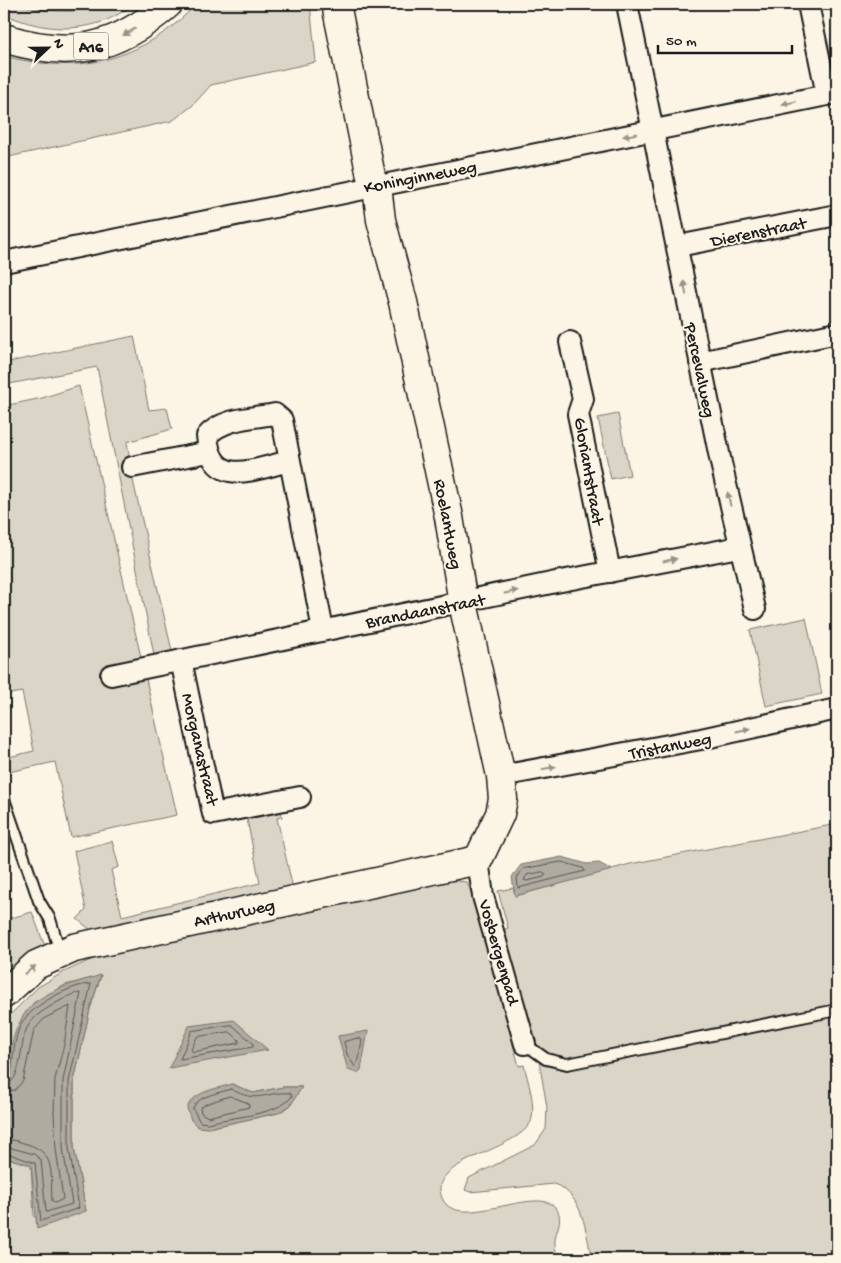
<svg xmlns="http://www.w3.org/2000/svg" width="841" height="1263" viewBox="0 0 841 1263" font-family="'Gochi Hand',sans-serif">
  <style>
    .green { fill: #dbd5c8; stroke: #7c7872; fill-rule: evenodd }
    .water { fill: #b0aba1; stroke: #75726c }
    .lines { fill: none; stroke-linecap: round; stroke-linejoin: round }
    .shore { stroke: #575551; stroke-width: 1 }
    .lane-casing { stroke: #1c1c1c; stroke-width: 14 }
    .street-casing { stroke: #1c1c1c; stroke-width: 24 }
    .secondary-casing { stroke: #1c1c1c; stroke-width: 31 }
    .highway-casing { stroke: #1c1c1c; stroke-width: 31 }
    .lane { stroke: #fcf5e5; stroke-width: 10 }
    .street { stroke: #fcf5e5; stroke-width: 20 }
    .secondary { stroke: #fcf5e5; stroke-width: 28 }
    .highway { stroke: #fcf5e5; stroke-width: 28 }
    .oneway { fill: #97938b }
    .labels { text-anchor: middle; stroke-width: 4; stroke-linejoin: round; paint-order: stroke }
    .shield { fill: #fcf5e5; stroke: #5f5d58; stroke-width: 1 }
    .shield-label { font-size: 16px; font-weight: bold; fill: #1c1c1c }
    .street-label { font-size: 18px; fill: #1c1c1c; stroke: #fcf5e5 }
  </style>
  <rect width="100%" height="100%" fill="#fcf5e5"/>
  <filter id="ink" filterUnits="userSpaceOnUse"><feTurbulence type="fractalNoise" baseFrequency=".02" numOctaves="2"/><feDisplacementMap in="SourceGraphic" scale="10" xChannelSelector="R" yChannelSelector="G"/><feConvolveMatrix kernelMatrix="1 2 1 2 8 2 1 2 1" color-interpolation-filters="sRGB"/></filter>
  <g filter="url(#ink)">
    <g class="green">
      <path d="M4,4C24,4 42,11 62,11C78,12 93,7 108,4C117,3 127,4 136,4C125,10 113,18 102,22C69,33 35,28 4,14Z"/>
      <path d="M196,4H310L316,62L211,85L192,106L172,121L4,158V55C16,60 28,61 41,63C101,71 156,48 196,4Z"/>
      <path d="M134,336L149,410L167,408L172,429L127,442L134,485L172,651L154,655L97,367L4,385V363Z"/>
      <path d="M79,386L177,815L71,837L55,762L4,773V758L34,751L22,692L4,695V406L42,398Z"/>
      <path d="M618,414L630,475L611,479L598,418Z"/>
      <path d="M806,618L822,694L766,706L750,630Z"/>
      <path d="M279,802L282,817L277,818L293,889L92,931L77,919L86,910L74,851L112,841L119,867L111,870L122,916L260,883L245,810Z"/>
      <path d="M837,824V1259H592C585,1231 584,1195 554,1184L470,1192L465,1190L469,1178L535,1145L546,1129L547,1107L539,1061L503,930L508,928L498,891L513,888L516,896L630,864Z"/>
      <path d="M448,880L467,882L474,900L519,1066L524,1065C528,1082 535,1101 532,1118C526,1148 437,1158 440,1190C446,1240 536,1182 556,1208C565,1221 554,1231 555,1244C555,1249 557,1255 558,1259H4V1157L31,1165L34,1217L86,1211L74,1147V1081L90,1009L101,976L65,985L33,1003L5,1081L4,1106V1021L38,987L64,972L97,957L408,887ZM232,1084L253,1093L283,1087H301L290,1106L278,1113L208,1128Z"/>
      <path d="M32,912L46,949L4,980V920Z"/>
    </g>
    <g class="water">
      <path d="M562,857L587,864L599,863L612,870L515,896L512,877L521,865Z"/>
      <path d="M101,975L90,1009L74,1081V1147L86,1211L37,1229L31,1165L4,1157C4,1114 0,1032 34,1003C53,988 78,982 101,975Z"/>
      <path d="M234,1020L268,1050L169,1068L189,1026Z"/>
      <path d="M368,1031L361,1070L357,1073L348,1070L338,1036Z"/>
      <path d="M232,1084L253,1093L283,1087H302L290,1106L278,1113L208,1128L198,1127L191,1120L187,1108C194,1091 216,1089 232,1084Z"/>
    </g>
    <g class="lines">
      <g class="shore">
        <path d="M562,862L583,868L585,871L518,888L517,878L523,869Z"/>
        <path d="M543,872L546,874L544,877L527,881L524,880L527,875Z"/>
        <path d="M232,1025L253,1043V1047L180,1059L192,1031Z"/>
        <path d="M230,1032L239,1040V1043L193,1052L191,1050L197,1037Z"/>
        <path d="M359,1038L362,1040L359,1059L355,1067L347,1054L344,1042Z"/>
        <path d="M4,1079L11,1075C13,1058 14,1039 21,1024C31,1006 71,984 91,984L69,1081V1148L79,1208L41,1221L35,1163L4,1152"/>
        <path d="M4,1085C23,1084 19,1043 27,1028C33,1016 46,1009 56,1003C64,999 72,993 81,993L63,1081V1148L72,1204L46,1212L41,1160L34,1154L4,1146"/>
        <path d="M231,1089C259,1105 265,1091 290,1093L292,1096C280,1115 230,1117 208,1123L200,1122L193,1109C196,1096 219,1093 231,1089Z"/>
        <path d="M4,1092L15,1090L23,1081L34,1030L45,1018L70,1006L64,1045L55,1079L54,1113L56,1149L63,1199L55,1203L52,1201C50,1175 57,1153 27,1144C20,1142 12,1139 4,1139"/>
        <path d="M230,1096L248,1103L249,1107L208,1117L201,1113L200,1108L206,1104Z"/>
      </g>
      <defs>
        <g id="lane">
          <path d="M4,799L39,901L50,919L60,952"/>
          <path d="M525,1044L546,1059L567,1064L837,1010"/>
        </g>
        <g id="street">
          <path d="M627,4L721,463L755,609"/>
          <path d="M808,4L827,95"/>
          <path d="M678,246L837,215"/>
          <path d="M4,262L837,93"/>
          <path d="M570,342L583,399L578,414L610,572"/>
          <path d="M700,362L837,333"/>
          <path d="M290,461L282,420L275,414C253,418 222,418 207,436C212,490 253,469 290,461L323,630"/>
          <path d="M132,467L209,452"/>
          <path d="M181,660L213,814L300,797"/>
          <path d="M111,675L556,582L739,547"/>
          <path d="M501,776L701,739L837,709"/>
          <path d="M478,860L483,896L525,1044"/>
        </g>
        <path id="secondary" d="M4,994L36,965L74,948L478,860L500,814L503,799L501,776L463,603L449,517L403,302L381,220L378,195L373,186L336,4"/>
        <path id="highway" d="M4,38C70,59 116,50 168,4"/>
      </defs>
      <use href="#lane" class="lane-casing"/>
      <use href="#street" class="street-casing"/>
      <use href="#secondary" class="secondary-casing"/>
      <use href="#highway" class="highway-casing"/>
      <use href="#lane" class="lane"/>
      <use href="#street" class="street"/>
      <use href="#secondary" class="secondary"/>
      <use href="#highway" class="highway"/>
    </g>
    <defs><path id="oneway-solid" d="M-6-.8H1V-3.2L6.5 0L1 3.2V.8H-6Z" transform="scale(1.25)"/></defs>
    <g class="oneway">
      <use href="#oneway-solid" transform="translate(129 32) rotate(150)"/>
      <use href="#oneway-solid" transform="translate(789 103) rotate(169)"/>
      <use href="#oneway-solid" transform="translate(630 135) rotate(169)"/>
      <use href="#oneway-solid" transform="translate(685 288) rotate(-100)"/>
      <use href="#oneway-solid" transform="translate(729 499) rotate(-102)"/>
      <use href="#oneway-solid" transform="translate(670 560) rotate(-11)"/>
      <use href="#oneway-solid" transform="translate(511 592) rotate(-13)"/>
      <use href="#oneway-solid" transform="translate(743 730) rotate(-12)"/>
      <use href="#oneway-solid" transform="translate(549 768) rotate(-10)"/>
      <use href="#oneway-solid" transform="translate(30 970) rotate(-37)"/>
    </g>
  </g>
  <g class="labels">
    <rect class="shield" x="73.5" y="32.5" width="35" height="27" rx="4"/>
    <g class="shield-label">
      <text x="91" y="52">A16</text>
    </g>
    <g class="street-label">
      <text transform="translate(420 176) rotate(-11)" y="6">Koninginneweg</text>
      <text transform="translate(758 231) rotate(-11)" y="6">Dierenstraat</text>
      <text transform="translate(701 370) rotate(78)" y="6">Percevalweg</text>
      <text transform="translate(590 471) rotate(80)" y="6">Gloriantstraat</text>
      <text transform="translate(449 524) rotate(79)" y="6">Roelantweg</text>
      <text transform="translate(425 610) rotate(-11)" y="6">Brandaanstraat</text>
      <text transform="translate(670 745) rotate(-11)" y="6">Tristanweg</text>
      <text transform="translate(201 749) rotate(77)" y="6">Morganastraat</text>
      <text transform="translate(234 912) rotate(-12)" y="6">Arthurweg</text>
      <text transform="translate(500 952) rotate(74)" y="6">Vosbergenpad</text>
    </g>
  </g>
  <rect width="841" height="1263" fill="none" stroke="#fcf5e5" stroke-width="20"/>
  <rect x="10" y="10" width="821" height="1243" fill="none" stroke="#1c1c1c" stroke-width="2" filter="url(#ink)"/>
  <g transform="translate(48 48) rotate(68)" stroke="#fcf5e5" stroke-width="4" paint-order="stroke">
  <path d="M0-4L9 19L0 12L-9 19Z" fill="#1c1c1c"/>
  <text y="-8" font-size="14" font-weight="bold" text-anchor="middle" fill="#1c1c1c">N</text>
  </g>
  <path d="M658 45v8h134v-8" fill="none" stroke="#1c1c1c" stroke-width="2.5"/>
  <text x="666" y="45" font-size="15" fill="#1c1c1c" stroke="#fcf5e5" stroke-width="4" paint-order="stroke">50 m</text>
</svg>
